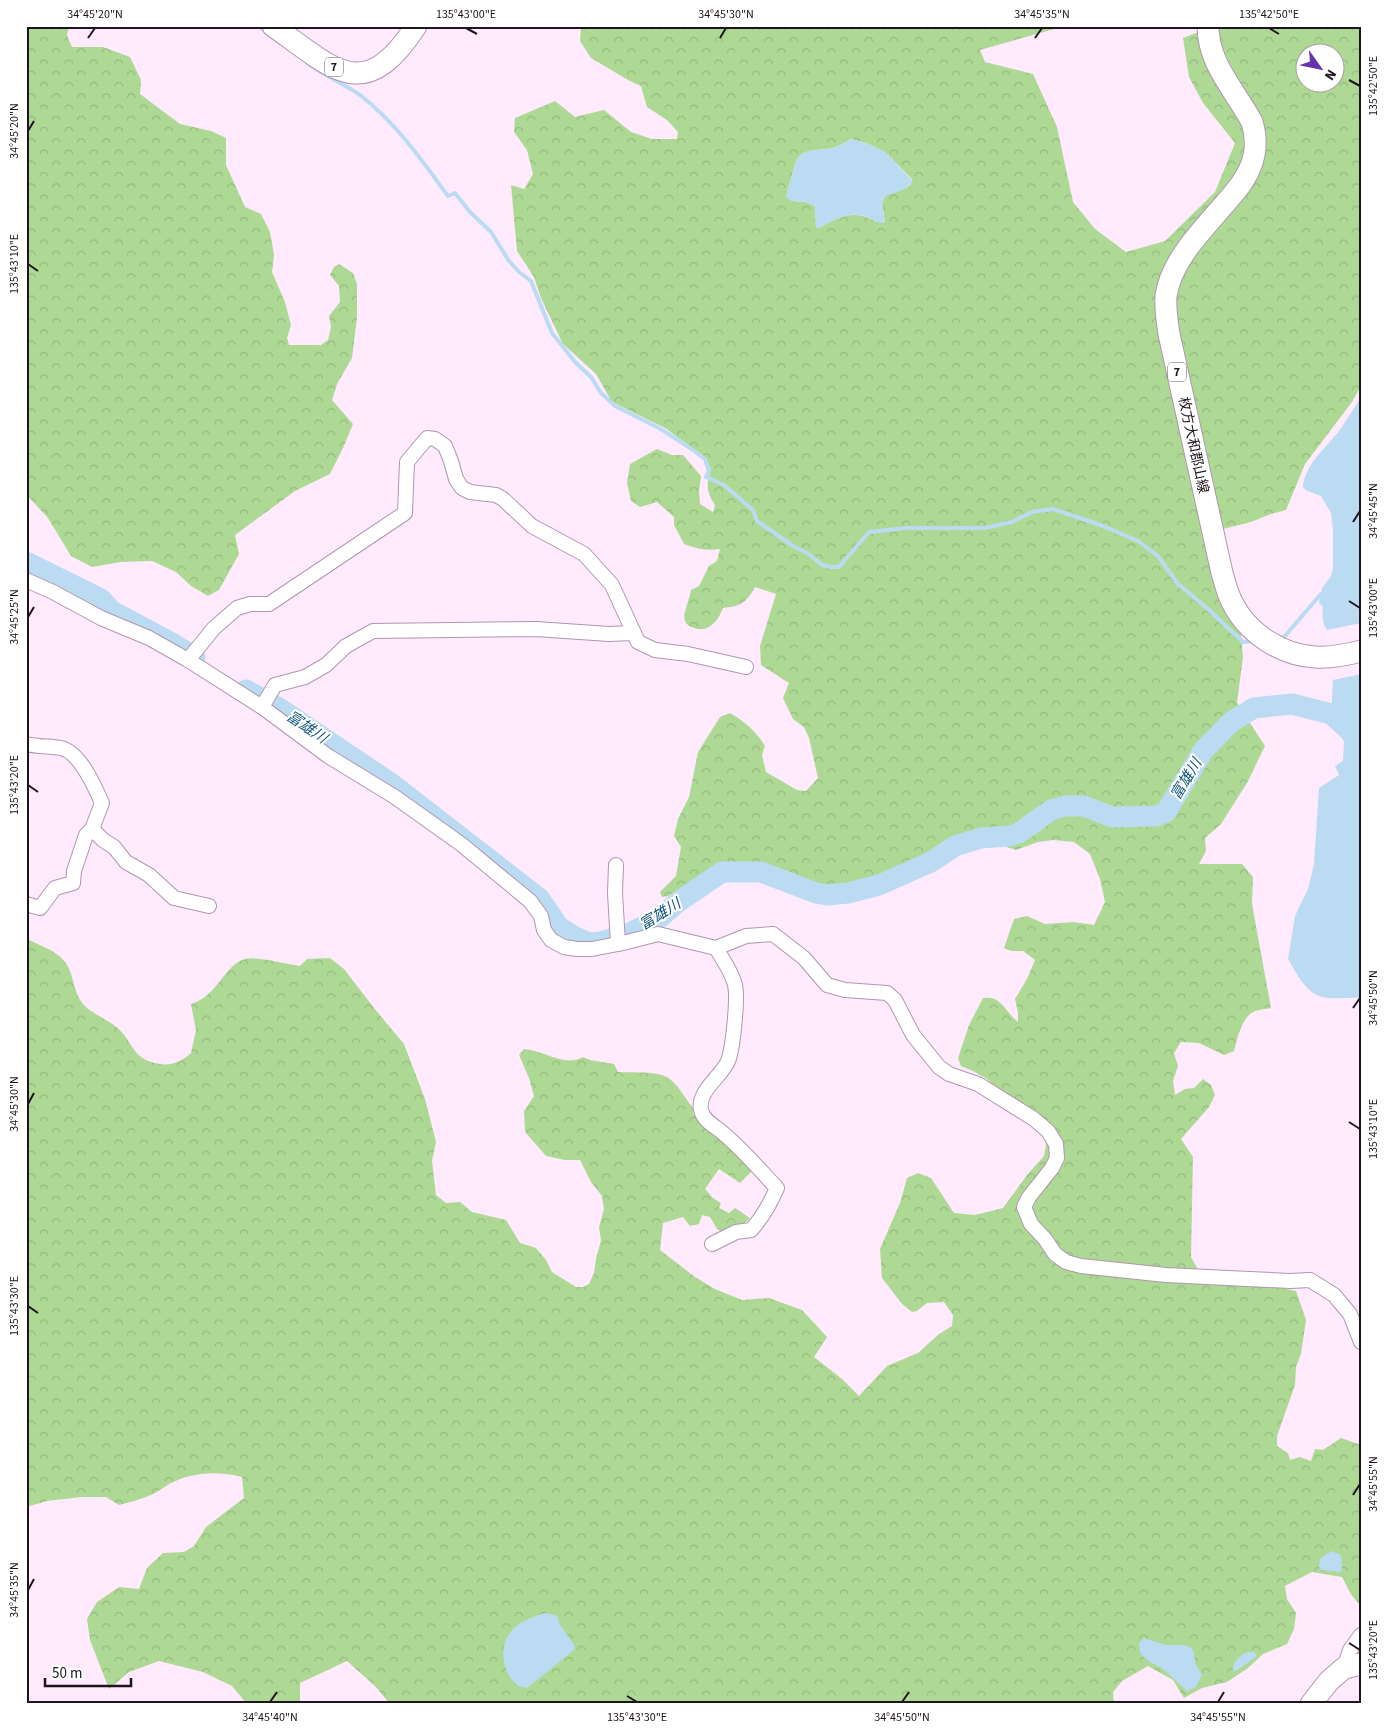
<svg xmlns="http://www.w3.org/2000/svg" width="1387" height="1730" viewBox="0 0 1387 1730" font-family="'Source Sans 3','Noto Sans JP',sans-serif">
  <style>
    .forest { fill: url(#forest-crowns); fill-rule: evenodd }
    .water { fill: #bbdbf2 }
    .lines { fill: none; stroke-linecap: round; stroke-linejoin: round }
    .stream { stroke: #bbdbf2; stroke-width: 4 }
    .river { stroke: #bbdbf2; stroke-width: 21 }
    .street-casing { stroke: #af97af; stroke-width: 16 }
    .primary-casing { stroke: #af97af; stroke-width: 23 }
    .street { stroke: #fff; stroke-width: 14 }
    .primary { stroke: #fff; stroke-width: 21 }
    .ticks { fill: none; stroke: #1d141d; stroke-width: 2 }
    .labels { text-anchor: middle; stroke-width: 4; stroke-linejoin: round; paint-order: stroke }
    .shield { fill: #fff; stroke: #615a61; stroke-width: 1 }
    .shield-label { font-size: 12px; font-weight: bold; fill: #1d141d }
    .street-label { font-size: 14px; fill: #1d141d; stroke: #fff }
    .water-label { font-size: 15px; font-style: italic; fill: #13567b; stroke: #fff }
    .neatline { fill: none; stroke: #1d141d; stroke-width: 2 }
    .ticks-label { font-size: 12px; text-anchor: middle; fill: #1d141d }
  </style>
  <defs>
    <pattern id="forest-crowns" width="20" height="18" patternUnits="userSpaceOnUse" patternTransform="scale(1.25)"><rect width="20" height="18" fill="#aed994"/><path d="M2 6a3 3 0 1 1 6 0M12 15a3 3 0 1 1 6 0" fill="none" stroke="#95b97f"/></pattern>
  </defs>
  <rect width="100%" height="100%" fill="#ffeafe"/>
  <g class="forest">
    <path d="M26,26H69L67,35L72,47H103L130,57L141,80L140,94L180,124L211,131L226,138V165L245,207L261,214L270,232L274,255L272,272L285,302L291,325L287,338L289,345H321L328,340L331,327L329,316L340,302L339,286L330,275L334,267L339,264L353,273L357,284V318L352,358L337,384L332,400L353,424L343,448L330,474L295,491L235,535L239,554L219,590L208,596L191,586L176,572L152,561L121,562L92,567L71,556L48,518L26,494V341L28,335L26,331Z"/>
    <path d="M581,26H1065L980,50L985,62L1033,74L1057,127L1073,202L1095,229L1126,252L1165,241L1215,192L1235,143L1203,103L1189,77L1183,38L1201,31V26H1361V386L1352,402L1305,464L1286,510L1271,514L1251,522L1219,530L1220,601L1241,634L1243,657L1237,703L1265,746L1247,783L1221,824L1205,838L1206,851L1199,864H1242L1253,877L1252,904L1271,1008C1264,1009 1253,1010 1248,1016C1240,1025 1237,1040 1234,1051L1224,1055L1199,1043L1181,1042L1174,1053L1178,1066L1173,1081L1175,1095L1185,1089L1194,1088L1203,1079L1211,1085L1215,1095L1209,1107L1181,1139L1193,1157L1191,1257L1206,1284L1266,1285L1296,1291L1306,1320L1301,1354L1296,1367L1295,1385L1277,1436V1446L1288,1453L1290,1460L1300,1457L1311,1461L1315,1449L1323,1450L1341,1438L1361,1445V1605C1352,1599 1347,1586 1342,1577L1312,1572L1285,1586L1287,1599L1296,1613L1294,1629L1287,1644L1263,1654L1248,1668L1227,1682L1202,1688L1184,1698L1173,1680L1148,1666L1122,1681L1113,1692L1114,1704H390L375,1686L347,1661L300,1683V1701L298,1704H247L232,1686L203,1672L159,1661L129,1672L109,1689L90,1640L87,1619L97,1602L119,1587L139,1589L147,1568L163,1553L184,1552L194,1546L206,1527L244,1498L242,1477C218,1471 195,1472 173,1482C166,1485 160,1491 153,1494C142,1499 131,1502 119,1505L106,1497H82L47,1501L26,1507V938C39,946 55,949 65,962C73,972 73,987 79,998C86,1012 104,1017 115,1026C135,1041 129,1059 160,1064C173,1066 182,1061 191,1053L196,1030L191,1004C218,996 223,966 245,959C256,956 287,964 300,966L307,959L330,958L344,969L374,1008L404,1044L425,1099L436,1142L432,1161L436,1195L446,1203L460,1202L472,1212L506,1220L520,1243L536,1248L546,1260L552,1272L576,1287H583L589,1284L594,1273L596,1259L601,1240L599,1227L604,1209L602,1196L591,1182L580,1160H565L546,1156L525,1132L524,1111L534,1096L529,1078L519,1055L524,1049C544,1050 564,1068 583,1057L590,1060L614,1064L618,1072C632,1073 663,1070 672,1081C681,1089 686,1100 694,1109L693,1114L754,1169L740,1183L719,1169L705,1189L713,1198L721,1203L719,1208L729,1213L735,1208L750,1218C743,1226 734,1229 725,1233L717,1229L710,1217L702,1215L699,1224L690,1226L683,1217L663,1223L660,1250L695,1277L715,1289L742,1300L769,1298L802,1310L827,1337L814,1357L842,1379L859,1396L887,1366L918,1353L939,1334L952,1326L953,1315L944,1302L927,1303L917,1311L912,1312L902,1304L882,1278L880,1249L900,1203L907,1178L918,1173L931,1178L954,1213L975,1215L1003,1208L1027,1175L1044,1156L1047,1140L1038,1119L1000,1092L987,1079L973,1071L961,1066L958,1058L969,1025L983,998C1002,995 1004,1011 1018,1022V1013L1015,999L1027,979L1035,960L1023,951H1012L1004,948L1014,919L1027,916L1045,924L1074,922L1094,925L1105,902L1100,879L1090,854L1074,842L1053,840L1038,842L1016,850L994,843L953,845L925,862L891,878L843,891L821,888L792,880L772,870L737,864L711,869L686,889L674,895L662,897L660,892L676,876L681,847L674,836L678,819L689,797L698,752L720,717L730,713C745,722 756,731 765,746L762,755L766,772L797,790L806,791L818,778L809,738L804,727L793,719L783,698L789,683L761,665L760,646L776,594L755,587C746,603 741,606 723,608C718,621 709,633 694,628C690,627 687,625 685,621C682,614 690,599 691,590L699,586L709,566L717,561L720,549C707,551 697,549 684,544L674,525V517L657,502L640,507L631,501L627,483L630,464L657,449L672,455H683L701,476L699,491L700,504L713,512L715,505C706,492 706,484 711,469L705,457L665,428L612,402L596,374L563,344L541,298L534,277L517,251L511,185L524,189L533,174L527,150L514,132L515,118L555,101L575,117L604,110L631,132L652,139H677L678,132L667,120L647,107L641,86L628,80L591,58L580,41ZM1304,52H1334V82H1304ZM851,139L866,143L885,152L912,179L910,186L885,196L882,204L885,222C877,224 871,218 863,216C847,212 833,220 819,228L816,227L815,207C804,197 794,206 786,196L796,161C803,147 820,151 833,148C839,146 845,142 851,139Z"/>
  </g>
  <g class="water">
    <path d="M851,139L866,143L885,152L913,181C907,191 895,192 885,196L882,204L885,223C878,224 873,220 867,217C850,210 834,220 819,228H816L815,207C804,197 794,206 786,196L796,161C803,147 820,151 833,148C839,146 845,143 851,139Z"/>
    <path d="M1361,397V623L1327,630C1322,622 1322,616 1323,607L1319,603L1322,588L1331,576L1333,568V530L1331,513L1321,496L1307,491L1303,487C1305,464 1326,448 1339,431C1347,420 1354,408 1361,397Z"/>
    <path d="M1361,674V998C1350,997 1340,999 1329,998C1308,997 1298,976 1288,959L1295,916L1308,889L1314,864L1319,788L1339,775L1335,766L1343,761L1344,742L1331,714L1333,680Z"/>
    <path d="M1331,1551L1341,1555L1342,1569L1340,1572L1321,1570L1319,1567L1320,1559Z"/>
    <path d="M546,1613L557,1616L560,1625L575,1646L574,1650L527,1688C524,1687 519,1687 516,1684C503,1673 499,1648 509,1634C517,1622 534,1616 546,1613Z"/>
    <path d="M1144,1638L1166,1645H1185L1191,1648L1194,1652L1195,1663L1202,1675L1196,1687L1187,1691C1178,1683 1170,1674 1160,1667C1155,1664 1148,1662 1144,1657C1139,1653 1139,1648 1139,1643Z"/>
    <path d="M1247,1652H1254L1257,1656L1235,1672L1233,1670C1233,1661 1240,1656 1247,1652Z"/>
  </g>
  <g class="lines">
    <g class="stream">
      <path d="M259,26L266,32"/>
      <path d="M307,63C324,76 343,83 360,95C395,122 422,160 448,196L455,193L470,212L491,232L509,261L519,272L531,281L552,333L575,362L591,377L601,393L615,406L659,428L687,446L705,459L709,471L706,477L724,485L753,510L757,521L793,546L809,554L822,565L831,567H839L869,532L906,528H985L1012,522L1032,512L1053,509L1103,526L1138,541L1158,556L1178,584L1208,609L1243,642L1254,641"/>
      <path d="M1278,638L1284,637L1321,594"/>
    </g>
    <g class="river">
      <path d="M26,562L101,599L112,611L170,642L195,657"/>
      <path d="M246,690L279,708L392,784L539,898L559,927L575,937L589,943L601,942L630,933L658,919L678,902L722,872H761L816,893L827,895L848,893L879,885L931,862L955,846L981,838L1009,836L1019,833L1051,810L1065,806H1084L1112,817L1156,816L1166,812L1203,751L1231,722L1254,708L1292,704L1331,714L1361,741"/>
    </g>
    <defs>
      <g id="street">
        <path d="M26,580L53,592L101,618L149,638L188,660L262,707L328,756L395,797L461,844L530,901L541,916L544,930L551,940L564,947L577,949H592L623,943L658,934L716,948L746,936L773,934L804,958L827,985L845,990L887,993L895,1000L913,1035L939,1067L949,1074L978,1084L1034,1119L1048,1131L1056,1144L1057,1158L1052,1168L1029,1197L1024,1207L1031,1224L1045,1239L1055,1254L1066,1262L1081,1266L1166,1275L1290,1281L1310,1280L1334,1295L1350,1314L1361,1342"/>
        <path d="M188,660L214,628L237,608L250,604H269L405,513L407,462L427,438L435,439L445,446L451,461L456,479L462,488L470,492L496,495L503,499L532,526L584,554L612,585L638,642L655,650L688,654L746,667"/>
        <path d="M262,707L275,685L305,677L326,665L346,646L373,631L536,629L609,634L634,633"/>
        <path d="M26,744C38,747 50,746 61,748C80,752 95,787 102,803L92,829L86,835L74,871L73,883L55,888L40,908L26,904"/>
        <path d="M92,829L103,840L114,847L126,862L149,875L174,898L209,906"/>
        <path d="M616,865L615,893L618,944"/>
        <path d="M712,1244L736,1232L751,1230C763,1217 770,1204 777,1188C758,1168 740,1146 718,1129C711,1124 703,1119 701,1110C697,1091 722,1076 728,1061C733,1049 738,998 735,985C732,972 723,960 716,948"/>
        <path d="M1344,1668L1350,1650L1361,1635"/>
      </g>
      <g id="primary">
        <path d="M273,26C334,69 364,106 416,26"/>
        <path d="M1208,26C1208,64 1235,90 1252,122C1259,145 1255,164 1241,184C1217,217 1172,253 1166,296C1165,309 1167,321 1169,334L1222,573C1225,582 1227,593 1232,602C1247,633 1281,655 1315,657C1331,658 1346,655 1361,651"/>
        <path d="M1311,1704L1329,1681L1344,1668L1361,1664"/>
      </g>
    </defs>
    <use href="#street" class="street-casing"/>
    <use href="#primary" class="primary-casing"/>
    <use href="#street" class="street"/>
    <use href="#primary" class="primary"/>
  </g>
  <path class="ticks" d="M466,28L477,34M1269,28L1279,34M88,38L95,28M720,38L726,28M1035,38L1042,28M1349,80L1360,86M28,131L34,121M28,264L38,271M1353,522L1360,511M1349,601L1360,608M28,617L34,607M28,785L38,792M1353,1008L1360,998M28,1104L34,1093M1349,1122L1360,1129M28,1306L38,1313M1353,1495L1360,1484M28,1590L34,1579M1349,1643L1360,1650M627,1696L637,1702M270,1702L277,1692M902,1702L909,1692M1218,1702L1224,1692"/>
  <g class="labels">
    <g class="shield">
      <rect x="325" y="57.5" width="18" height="19" rx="4"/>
      <rect x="1168" y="362.5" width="18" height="19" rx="4"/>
    </g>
    <g class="shield-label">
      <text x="334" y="71">7</text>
      <text x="1177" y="376">7</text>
    </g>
    <g class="street-label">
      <text transform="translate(1194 445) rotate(78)" y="5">枚方大和郡山線</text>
    </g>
    <g class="water-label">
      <text transform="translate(307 727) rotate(34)" y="5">富雄川</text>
      <text transform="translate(1186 779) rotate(-59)" y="5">富雄川</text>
      <text transform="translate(660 914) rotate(-32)" y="5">富雄川</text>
    </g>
  </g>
  <rect width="1387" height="1730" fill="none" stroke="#ffffff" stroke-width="55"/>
  <g transform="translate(1320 68) rotate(123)"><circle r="24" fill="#ffffff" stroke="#a5a1a5"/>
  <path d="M0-4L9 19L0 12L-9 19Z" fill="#6534ac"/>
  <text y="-8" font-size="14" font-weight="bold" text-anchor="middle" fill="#1d141d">N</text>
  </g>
  <path d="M45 1678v8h86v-8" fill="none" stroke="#1d141d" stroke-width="2.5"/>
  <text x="52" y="1678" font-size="15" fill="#1d141d" stroke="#ffffff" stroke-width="4" paint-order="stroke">50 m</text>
  <rect x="28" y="28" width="1332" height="1674" class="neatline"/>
  <g class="ticks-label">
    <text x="95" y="18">34°45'20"N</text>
    <text x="466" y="18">135°43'00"E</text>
    <text x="726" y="18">34°45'30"N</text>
    <text x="1042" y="18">34°45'35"N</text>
    <text x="1269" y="18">135°42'50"E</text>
    <text transform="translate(1373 86) rotate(-90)" y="4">135°42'50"E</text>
    <text transform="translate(14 131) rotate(-90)" y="4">34°45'20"N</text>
    <text transform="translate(14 264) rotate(-90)" y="4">135°43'10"E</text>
    <text transform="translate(1373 511) rotate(-90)" y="4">34°45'45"N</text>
    <text transform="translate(1373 608) rotate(-90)" y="4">135°43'00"E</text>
    <text transform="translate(14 617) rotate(-90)" y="4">34°45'25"N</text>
    <text transform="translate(14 785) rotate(-90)" y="4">135°43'20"E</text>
    <text transform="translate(1373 998) rotate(-90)" y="4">34°45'50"N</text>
    <text transform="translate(14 1104) rotate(-90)" y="4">34°45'30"N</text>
    <text transform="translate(1373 1129) rotate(-90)" y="4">135°43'10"E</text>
    <text transform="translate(14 1306) rotate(-90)" y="4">135°43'30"E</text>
    <text transform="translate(1373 1484) rotate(-90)" y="4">34°45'55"N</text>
    <text transform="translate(14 1590) rotate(-90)" y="4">34°45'35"N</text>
    <text transform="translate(1373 1650) rotate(-90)" y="4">135°43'20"E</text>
    <text x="270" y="1721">34°45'40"N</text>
    <text x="637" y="1721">135°43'30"E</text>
    <text x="902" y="1721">34°45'50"N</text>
    <text x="1218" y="1721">34°45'55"N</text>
  </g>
</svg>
